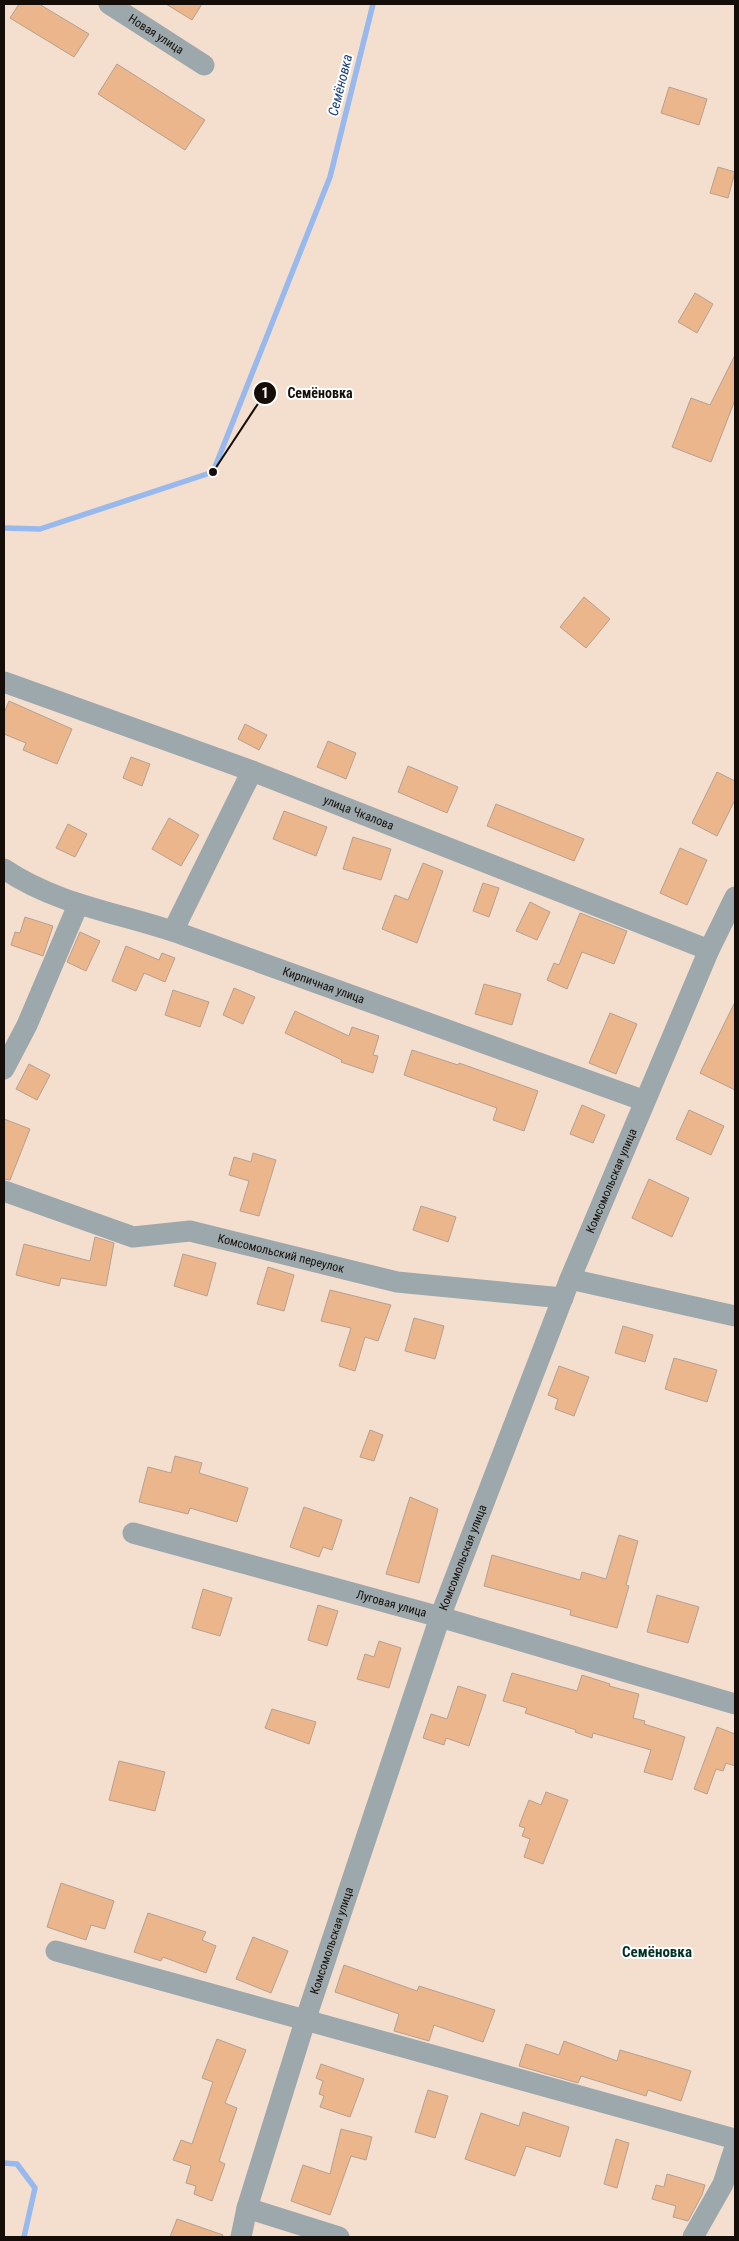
<svg xmlns="http://www.w3.org/2000/svg" width="739" height="2241" viewBox="0 0 739 2241" font-family="'Roboto Condensed',sans-serif">
  <style>
    .lines { fill: none; stroke-linecap: round; stroke-linejoin: round }
    .stream { stroke: #97b9ed; stroke-width: 5.5 }
    .building { fill: #ebb68c; stroke: #b5a091 }
    .minor { stroke: #9ca8ab; stroke-width: 21 }
    .labels { text-anchor: middle; stroke-width: 4; stroke-linejoin: round; paint-order: stroke }
    .street-label { font-size: 12px; fill: #140d08; stroke: #fff }
    .water-label { font-size: 14px; font-style: italic; fill: #16407d; stroke: #fff }
    .quarter-label { font-size: 15px; font-weight: bold; fill: #003324; stroke: #fff }
    .leader { fill: none; stroke: #140d08; stroke-width: 2 }
    .callout-dot { fill: #140d08; stroke: #fff; stroke-width: 2 }
    .mark-label { font-size: 15px; text-anchor: middle; font-weight: bold; fill: #fff }
    .callout-label { font-size: 14px; text-anchor: middle; font-weight: bold; fill: #140d08; stroke: #fff; stroke-width: 4; stroke-linejoin: round; paint-order: stroke }
  </style>
  <rect width="100%" height="100%" fill="#f4dfcf"/>
  <g class="lines">
    <g class="stream">
      <path d="M4,528L40,529L213,472L330,177L373,4"/>
      <path d="M4,2163L17,2164L35,2188L24,2237"/>
    </g>
  </g>
  <g class="building">
    <path d="M19,4H39L89,34L74,57L10,18Z"/>
    <path d="M166,4H202L192,20Z"/>
    <path d="M117,64L205,120L185,150L98,94Z"/>
    <path d="M669,87L707,99L699,125L661,113Z"/>
    <path d="M718,167L735,172L728,198L710,193Z"/>
    <path d="M695,293L713,304L697,333L678,322Z"/>
    <path d="M735,355V400L711,462L672,447L691,398L710,405Z"/>
    <path d="M584,597L610,619L586,648L560,627Z"/>
    <path d="M9,701L72,729L57,764L23,750L26,743L4,734V713Z"/>
    <path d="M245,724L267,735L259,750L238,739Z"/>
    <path d="M328,741L356,753L346,779L317,767Z"/>
    <path d="M131,757L150,764L142,786L123,778Z"/>
    <path d="M408,766L458,787L447,813L398,792Z"/>
    <path d="M717,772L735,781V800L717,836L692,823Z"/>
    <path d="M496,804L584,839L574,861L487,826Z"/>
    <path d="M284,811L327,827L316,856L273,839Z"/>
    <path d="M169,818L199,835L181,866L152,849Z"/>
    <path d="M68,824L87,834L75,857L56,848Z"/>
    <path d="M353,837L391,849L381,880L343,869Z"/>
    <path d="M680,848L707,860L687,905L660,893Z"/>
    <path d="M423,863L443,871L417,943L382,929L395,895L408,900Z"/>
    <path d="M483,883L499,888L489,917L473,911Z"/>
    <path d="M530,902L550,912L537,940L516,931Z"/>
    <path d="M580,913L627,931L614,964L582,952L567,989L547,980L554,963L559,965Z"/>
    <path d="M25,917L53,926L43,956L11,945L15,932L20,933Z"/>
    <path d="M80,932L100,941L86,971L67,962Z"/>
    <path d="M126,946L159,960L162,953L175,958L165,982L144,973L136,991L112,981Z"/>
    <path d="M484,984L521,994L512,1025L475,1014Z"/>
    <path d="M234,988L255,997L243,1024L223,1015Z"/>
    <path d="M173,990L209,1002L200,1027L165,1015Z"/>
    <path d="M735,1002V1090L700,1073Z"/>
    <path d="M295,1011L349,1036L352,1027L379,1036L373,1055L378,1056L373,1073L341,1062L342,1060L285,1033Z"/>
    <path d="M610,1013L637,1024L616,1074L589,1063Z"/>
    <path d="M412,1050L458,1065L459,1063L538,1091L524,1131L493,1120L497,1108L404,1075Z"/>
    <path d="M29,1064L50,1075L37,1100L16,1089Z"/>
    <path d="M582,1105L605,1115L593,1143L570,1134Z"/>
    <path d="M689,1110L724,1126L711,1155L676,1139Z"/>
    <path d="M4,1119L30,1129L10,1180L4,1179Z"/>
    <path d="M253,1153L276,1160L259,1216L240,1211L249,1181L229,1175L234,1157L251,1162Z"/>
    <path d="M649,1179L689,1198L672,1237L632,1218Z"/>
    <path d="M421,1206L456,1217L448,1242L413,1230Z"/>
    <path d="M95,1237L114,1243L106,1286L61,1278L59,1286L16,1275L24,1244L90,1261Z"/>
    <path d="M183,1254L216,1263L207,1296L174,1286Z"/>
    <path d="M268,1267L294,1275L284,1311L257,1304Z"/>
    <path d="M330,1290L391,1305L378,1341L365,1337L355,1371L339,1366L351,1328L321,1321Z"/>
    <path d="M414,1318L444,1326L435,1359L405,1351Z"/>
    <path d="M623,1326L653,1335L645,1362L615,1353Z"/>
    <path d="M674,1358L717,1370L707,1402L665,1389Z"/>
    <path d="M559,1366L589,1377L574,1416L555,1409L558,1399L548,1395Z"/>
    <path d="M370,1430L383,1435L374,1461L360,1457Z"/>
    <path d="M175,1456L202,1463L199,1473L248,1488L237,1522L190,1508L188,1514L139,1502L148,1467L171,1473Z"/>
    <path d="M410,1497L438,1509L419,1583L386,1574Z"/>
    <path d="M304,1507L342,1520L332,1550L323,1547L319,1557L290,1547Z"/>
    <path d="M619,1535L638,1541L626,1585L629,1586L617,1628L570,1615L571,1610L484,1586L492,1555L580,1580L582,1572L606,1579Z"/>
    <path d="M203,1589L232,1598L220,1636L192,1628Z"/>
    <path d="M657,1595L699,1607L688,1643L647,1632Z"/>
    <path d="M318,1605L338,1611L327,1646L308,1640Z"/>
    <path d="M379,1641L401,1648L389,1688L357,1679L365,1654L374,1657Z"/>
    <path d="M512,1673L577,1691L582,1675L610,1684L609,1686L639,1694L633,1718L645,1721L644,1724L685,1737L672,1780L644,1772L651,1750L593,1733L592,1738L575,1732L576,1730L525,1713L527,1708L503,1701Z"/>
    <path d="M458,1686L486,1695L469,1746L446,1738L444,1745L423,1738L431,1714L447,1719Z"/>
    <path d="M272,1709L316,1722L309,1744L265,1728Z"/>
    <path d="M717,1727L735,1734V1766L726,1763L723,1771L716,1769L707,1794L694,1789Z"/>
    <path d="M119,1761L165,1772L155,1811L109,1800Z"/>
    <path d="M546,1792L568,1800L543,1864L524,1857L530,1839L522,1836L525,1828L519,1826L529,1800L541,1805Z"/>
    <path d="M61,1883L114,1901L105,1929L91,1925L86,1940L47,1927Z"/>
    <path d="M148,1913L206,1932L202,1940L216,1946L206,1973L163,1957L161,1961L134,1952Z"/>
    <path d="M253,1937L288,1951L271,1993L236,1979Z"/>
    <path d="M344,1965L417,1991L419,1986L495,2010L483,2042L434,2025L429,2041L394,2031L399,2014L335,1992Z"/>
    <path d="M217,2039L246,2050L225,2103L237,2108L219,2161L225,2164L212,2201L194,2194L196,2186L186,2183L191,2166L173,2160L181,2140L192,2144L213,2082L202,2078Z"/>
    <path d="M564,2041L617,2061L620,2050L691,2071L681,2101L648,2090L646,2096L581,2076L578,2083L519,2066L526,2044L559,2055Z"/>
    <path d="M321,2064L364,2079L350,2117L320,2107L324,2096L319,2094L323,2081L316,2078Z"/>
    <path d="M428,2090L448,2096L435,2138L415,2132Z"/>
    <path d="M523,2112L569,2127L560,2157L526,2146L515,2176L465,2159L481,2113L519,2126Z"/>
    <path d="M341,2129L372,2137L366,2160L351,2156L330,2215L291,2201L303,2165L330,2174Z"/>
    <path d="M616,2139L629,2143L617,2188L604,2184Z"/>
    <path d="M667,2174L705,2185L702,2195L688,2221L673,2217L676,2206L652,2199L656,2185L664,2187Z"/>
    <path d="M177,2219L223,2235L222,2237H170Z"/>
  </g>
  <g class="lines">
    <g class="minor">
      <path id="s1" d="M109,4L204,65"/>
      <path id="s2" d="M4,682L252,771L709,950"/>
      <path id="s3" d="M4,869C59,906 122,913 184,935C337,990 491,1046 645,1101"/>
      <path d="M173,931L252,771"/>
      <path d="M4,1069L27,1025L78,905"/>
      <path id="s4" d="M4,1191L133,1237L190,1231L397,1282L563,1298"/>
      <path d="M570,1279L735,1316"/>
      <path id="s5" d="M133,1533L440,1617L735,1704"/>
      <path d="M56,1951L735,2139"/>
      <path d="M247,2208L339,2237"/>
      <path id="s6" d="M241,2237L247,2208L306,2018L440,1617L570,1279L709,950L735,897"/>
      <path d="M693,2237L723,2184L735,2147"/>
    </g>
  </g>
  <g class="labels">
    <g class="street-label">
      <text dy="4" stroke="none"><textPath href="#s1" startOffset="56">Новая улица</textPath></text>
      <text dy="4" stroke="none"><textPath href="#s2" startOffset="378">улица Чкалова</textPath></text>
      <text dy="4" stroke="none"><textPath href="#s3" startOffset="341">Кирпичная улица</textPath></text>
      <text dy="4" stroke="none"><textPath href="#s6" startOffset="1120">Комсомольская улица</textPath></text>
      <text dy="4" stroke="none"><textPath href="#s4" startOffset="288">Комсомольский переулок</textPath></text>
      <text dy="4" stroke="none"><textPath href="#s6" startOffset="715">Комсомольская улица</textPath></text>
      <text dy="4" stroke="none"><textPath href="#s5" startOffset="268">Луговая улица</textPath></text>
      <text dy="4" stroke="none"><textPath href="#s6" startOffset="310">Комсомольская улица</textPath></text>
    </g>
    <g class="water-label">
      <text transform="translate(340 85) rotate(-76)" y="5">Семёновка</text>
    </g>
    <g class="quarter-label">
      <text x="657" y="1957">Семёновка</text>
    </g>
  </g>
  <path class="leader" d="M213 472L265 393"/>
  <g class="callout-dot">
    <circle cx="213" cy="472" r="5"/>
    <circle cx="265" cy="393" r="12"/>
  </g>
  <g class="mark-label">
    <text x="265" y="398">1</text>
  </g>
  <g class="callout-label">
    <text x="320" y="398">Семёновка</text>
  </g>
  <rect width="739" height="2241" fill="none" stroke="#140d08" stroke-width="10"/>
</svg>
